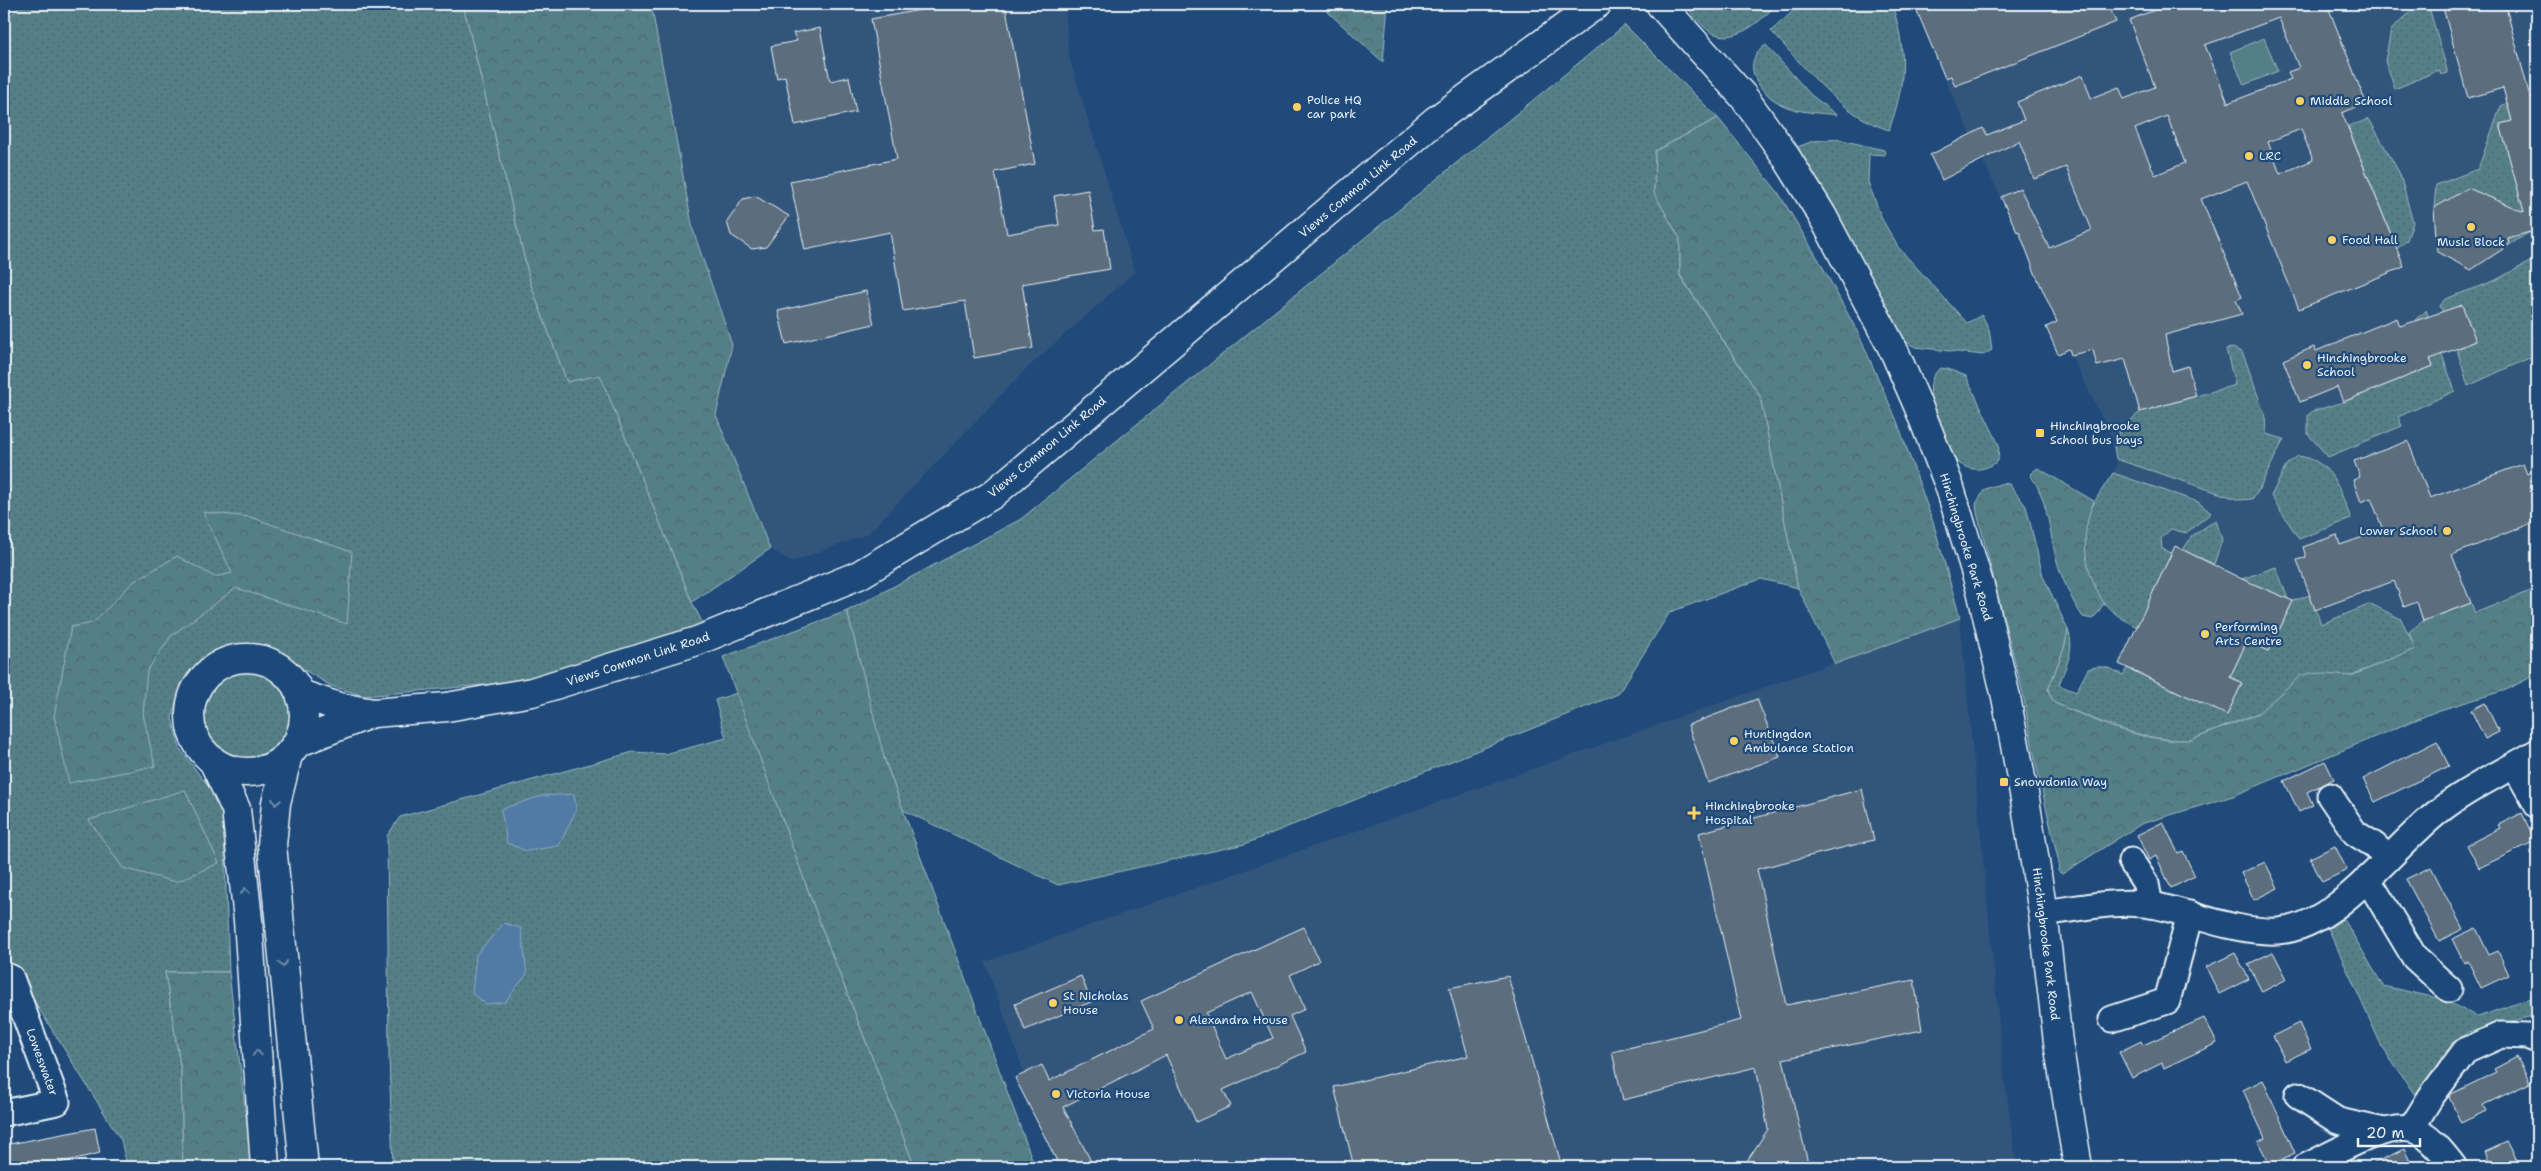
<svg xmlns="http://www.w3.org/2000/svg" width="2541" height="1171" viewBox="0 0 2541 1171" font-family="'Shantell Sans',sans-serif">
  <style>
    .built { fill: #31557b }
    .grass { fill: url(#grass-dots); stroke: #9eb8c0 }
    .forest { fill: url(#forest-crowns); stroke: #9eb8c0 }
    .garden { fill: #557f87; stroke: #9eb8c0 }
    .water { fill: #517aa5; stroke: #8daac6 }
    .building { fill: #5c6e7d; stroke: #e8f1f8; fill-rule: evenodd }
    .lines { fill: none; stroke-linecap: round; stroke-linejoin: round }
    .street-casing { stroke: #e8f1f8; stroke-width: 29 }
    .secondary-casing { stroke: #e8f1f8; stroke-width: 31 }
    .primary-casing { stroke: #e8f1f8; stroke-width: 31 }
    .street { stroke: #1f4a7a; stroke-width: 25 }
    .secondary { stroke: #1f4a7a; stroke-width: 28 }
    .primary { stroke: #1f4a7a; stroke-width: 28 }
    .oneway { stroke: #6f8dac }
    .poi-dot { fill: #ffd166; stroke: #1f4a7a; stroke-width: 2 }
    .labels { text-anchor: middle; stroke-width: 4.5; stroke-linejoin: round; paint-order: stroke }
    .poi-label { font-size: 12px; fill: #e8f1f8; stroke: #1f4a7a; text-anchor: start }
    .street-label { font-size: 12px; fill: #e8f1f8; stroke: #1f4a7a }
  </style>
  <defs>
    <pattern id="grass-dots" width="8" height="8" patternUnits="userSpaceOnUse" patternTransform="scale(1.25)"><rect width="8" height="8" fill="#557f87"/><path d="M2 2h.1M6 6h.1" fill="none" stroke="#4e666c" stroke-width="1.8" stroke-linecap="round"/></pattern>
    <pattern id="forest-crowns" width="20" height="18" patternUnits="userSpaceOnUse" patternTransform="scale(1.25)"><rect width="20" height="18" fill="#557f87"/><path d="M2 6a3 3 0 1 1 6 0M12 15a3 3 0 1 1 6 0" fill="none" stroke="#4e666c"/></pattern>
  </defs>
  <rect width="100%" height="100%" fill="#1f4a7a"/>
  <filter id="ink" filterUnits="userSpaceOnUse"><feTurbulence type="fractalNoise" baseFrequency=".02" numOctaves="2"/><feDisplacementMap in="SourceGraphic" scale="10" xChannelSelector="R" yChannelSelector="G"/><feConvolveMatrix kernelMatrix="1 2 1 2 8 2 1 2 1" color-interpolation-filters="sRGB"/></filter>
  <g filter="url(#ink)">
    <g class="built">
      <path d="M649,4H1065L1069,57L1135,272L1024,371L868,534L792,562L770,549L716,415L732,345L693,230Z"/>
      <path d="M1914,4H2537V599L2227,715L2119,664L2137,627L2104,603L2094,501L2115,470L2117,462L2112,438L2071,355L2029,257L1949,89Z"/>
      <path d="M1960,618L2004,1075L2017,1167H1057L985,962Z"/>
    </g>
    <g class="grass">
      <path d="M23,4H463L531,285L567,382L600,374L692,602L706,630L526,681L364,696L331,686L265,646L236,644L202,657L181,684L172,718L180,749L223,806L229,972H165L181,1071L183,1167H127L121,1140L4,953V21Z"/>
      <path d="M1688,4H1777C1759,23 1729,51 1703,26C1696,19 1690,14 1688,4Z"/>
      <path d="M1801,4H1892C1907,52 1906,83 1889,130C1840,115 1805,67 1771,31Z"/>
      <path d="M2419,4H2428L2448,73L2441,75L2439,70L2395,89L2385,61L2391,30Z"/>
      <path d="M1625,25L1718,118L1655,151L1654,193L1680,239V276L1760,396L1798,588L1761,579L1670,612L1618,694L1245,844L1058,885L903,810L883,755L847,611L1021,519Z"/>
      <path d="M1766,45L1811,95L1837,115C1822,113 1804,113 1790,108C1764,100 1735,65 1766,45Z"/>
      <path d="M2507,103L2512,121L2500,124L2530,232L2509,245L2504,203L2468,189L2434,208L2436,185L2478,169L2501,106Z"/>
      <path d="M2369,119L2400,174L2413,223L2407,240L2397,249L2348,127Z"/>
      <path d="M1837,139L1884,150L1885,155L1869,154L1868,182L1882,219L1898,247L1967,323L1982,315L1989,329L1992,350L1983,355L1915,347L1903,340L1795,148L1813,141Z"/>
      <path d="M2537,258V375L2529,358L2468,386L2457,349L2476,341L2462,305L2443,312L2440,306L2445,299L2494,281Z"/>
      <path d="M2426,310L2455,391L2398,417L2402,426L2328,457L2308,434V415L2313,411L2343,402L2433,366L2415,320Z"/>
      <path d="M2232,348L2242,352L2245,359L2265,416L2266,434L2284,439L2257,493L2252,499L2240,500L2116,459L2114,447L2119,431L2140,412L2235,385L2226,349Z"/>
      <path d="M1941,368L1948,369L1966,376L1999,445L1998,461C1984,472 1968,472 1955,460C1946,438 1914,385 1941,368Z"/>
      <path d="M2298,456C2333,460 2340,491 2351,519L2299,539L2271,496L2287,464Z"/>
      <path d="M2113,473L2198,502L2211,513L2186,533L2171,529L2161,538L2162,549L2172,553L2137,627C2125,621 2111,612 2103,602C2086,580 2079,543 2088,517C2093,501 2104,487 2113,473Z"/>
      <path d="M2216,520L2222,540L2214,564L2183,550L2192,536Z"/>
      <path d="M2276,567L2288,599L2242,579Z"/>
      <path d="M2310,595L2321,624L2371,604L2401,619L2416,649L2191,740C2141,742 2100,721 2054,703L2048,690L2064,648L2068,630C2076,651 2065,666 2059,685L2076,692L2088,669C2103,664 2110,668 2123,675L2127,668L2227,715L2242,683L2230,677L2247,641L2269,651L2293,601Z"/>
      <circle cx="247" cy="715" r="46"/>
      <path d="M737,693L824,934L915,1167H393L389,1058L387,836L400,817L633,752L665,754L726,738L715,700Z"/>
      <path d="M2338,909L2383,986L2442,999L2478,1017L2537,996V1015L2468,1032L2443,1054L2419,1101L2382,1047L2324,919Z"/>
    </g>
    <g class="forest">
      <path d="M463,4H651L693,230L732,345L716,415L770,549L692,602L600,375L567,382L531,285Z"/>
      <path d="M1319,4H1388L1383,62Z"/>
      <path d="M1718,118L1778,192L1820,262L1857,331L1897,421L1934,525L1960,618L1835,664L1798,588L1760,396L1680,275V239L1654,193L1655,151Z"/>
      <path d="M2038,468L2094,501C2079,536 2084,571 2104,603L2097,614L2092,619L2083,617C2073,603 2065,585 2059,568C2049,538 2050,503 2031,476L2032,472Z"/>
      <path d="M2003,483L2009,484L2026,506L2043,576L2068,630L2064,648L2048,690L2054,703L2111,727L2143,736L2167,740H2191L2256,715L2300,676L2310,673L2351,676L2415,649L2409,632L2423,621L2471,603L2475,613L2537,588V674L2506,690L2437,711L2233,796L2141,824L2062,874L2058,871L2059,863L2035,760L2023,694L1977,513L1976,504L1985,489Z"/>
      <path d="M203,512L250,517L352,552L347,624L236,588L171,636L147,671L143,714L155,766L69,783L54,716L71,627L93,623L133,582L177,556L215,577L232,573Z"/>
      <path d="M847,611L885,761L1035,1167H915L824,934L723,657Z"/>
      <path d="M185,790L219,863L176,882L123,868L89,820Z"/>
      <path d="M165,972H229L252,1167H183L181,1071Z"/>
    </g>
    <path class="garden" d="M2264,38L2278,71L2244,85L2230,52Z"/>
    <g class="water">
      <path d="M574,794L576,810L559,846L526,851L507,843L501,809L542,796Z"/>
      <path d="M504,923L521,928L527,974L505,1002L486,1004L472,993L476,955Z"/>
    </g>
    <g class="building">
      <path d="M954,4H1005L1035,164L995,172L1007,234L1059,225L1054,196L1088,190L1095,230L1104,229L1110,269L1022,284L1033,348L974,358L965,301L903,311L890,232L805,250L790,181L897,159L871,19Z"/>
      <path d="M1914,4H2108L2116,22L1955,86L1951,76L1945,78Z"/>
      <path d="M2170,4H2327L2366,103L2342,113L2404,267L2299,309L2247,181L2201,199L2242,297L2236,300L2242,314L2165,335L2172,371L2188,366L2196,396L2140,412L2125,359L2097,366L2093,350L2071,355L2069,349L2058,354L2046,327L2057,322L2035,273L2019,231L2017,232L2001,197L2020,188L2049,248L2092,230L2066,167L2034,179L2019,141L1942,180L1930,155L1983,128L1987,135L2024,120L2017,102L2083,75L2091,98L2119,87L2124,99L2155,87L2129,20ZM2279,18L2299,68L2288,72L2291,79L2228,103L2205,45ZM2167,116L2185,163L2155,175L2135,129ZM2301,129L2313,160L2280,174L2268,142Z"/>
      <path d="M2442,4H2505L2530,97L2537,95V239L2532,240L2530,232L2508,238L2509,245L2471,270L2437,252L2434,208L2468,188L2524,212L2500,124L2512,121L2503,88L2468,98Z"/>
      <path d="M820,28L830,81L849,77L856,112L795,125L785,76L777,78L771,46L797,41L793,33Z"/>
      <path d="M755,196L789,216L766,247L752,249L731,235L727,222L743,199Z"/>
      <path d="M866,291L874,324L786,344L778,311Z"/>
      <path d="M2462,305L2476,341L2430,359L2433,366L2343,402L2337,387L2300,402L2283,360L2314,347L2316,351L2397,318L2400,326Z"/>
      <path d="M2408,441L2430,498L2523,464L2527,474L2537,470V521L2452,555L2471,603L2423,621L2417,602L2404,607L2394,581L2315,610L2297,560L2306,557L2303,547L2337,535L2340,545L2383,530L2371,498L2361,502L2353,480L2360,477L2354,461Z"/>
      <path d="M2175,546L2242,579L2293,601L2269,651L2247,641L2230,677L2242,683L2227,715L2119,664Z"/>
      <path d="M1757,699L1780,757L1708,783L1688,725Z"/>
      <path d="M2485,703L2499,732L2485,739L2471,710Z"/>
      <path d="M2437,741L2449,766L2375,802L2363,779Z"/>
      <path d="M2325,761L2334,779L2307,792L2313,805L2299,812L2284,781Z"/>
      <path d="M1862,789L1874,840L1757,869L1786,1005L1914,980L1922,1030L1783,1059L1809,1167H1743L1768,1129L1756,1067L1623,1100L1612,1052L1741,1020L1699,833Z"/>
      <path d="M2522,813L2535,841L2479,868L2467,845L2500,828L2498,825Z"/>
      <path d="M2163,822L2178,853L2183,851L2195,876L2171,888L2156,856L2149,860L2137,835Z"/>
      <path d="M2335,846L2347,870L2322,882L2310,858Z"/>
      <path d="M2265,862L2278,888L2254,900L2241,873Z"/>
      <path d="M2431,867L2463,929L2439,941L2406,879Z"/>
      <path d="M1304,927L1319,961L1290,975L1305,1009L1290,1016L1306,1052L1223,1090L1231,1106L1196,1122L1166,1055L1063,1107L1094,1167H1060L1015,1078L1042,1065L1049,1081L1154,1029L1141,1001ZM1252,992L1273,1038L1226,1059L1206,1013Z"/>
      <path d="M2476,928L2489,955L2498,951L2509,975L2481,988L2468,961L2464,963L2452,939Z"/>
      <path d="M2273,952L2287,979L2262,992L2248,964Z"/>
      <path d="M2235,953L2249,979L2219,994L2206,967Z"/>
      <path d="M1081,976L1091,1002L1025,1030L1015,1004Z"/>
      <path d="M1508,976L1562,1167H1354L1334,1087L1468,1056L1449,988Z"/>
      <path d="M2204,1018L2217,1043L2164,1068L2162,1063L2132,1078L2119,1052L2141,1041L2143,1045Z"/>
      <path d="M2299,1023L2311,1049L2285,1061L2273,1036Z"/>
      <path d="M2517,1057L2530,1083L2483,1105L2486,1111L2461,1123L2449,1097L2451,1094L2496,1072L2494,1069Z"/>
      <path d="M2263,1080L2295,1153L2270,1165L2258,1142L2265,1138L2243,1090Z"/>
      <path d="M95,1128L100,1153L51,1165L52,1167H4V1145Z"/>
      <path d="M2507,1142L2517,1161L2505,1167H2492L2485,1152Z"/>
      <path d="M2404,1149L2413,1167H2366Z"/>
    </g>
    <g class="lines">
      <defs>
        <g id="street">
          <path d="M2515,766L2537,805"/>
          <path d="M2330,796L2355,833L2374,845L2388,858"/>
          <path d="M2131,861L2146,884L2150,905"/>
          <path d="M2365,881L2375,891L2415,958L2449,989"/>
          <path d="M2043,913C2077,909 2117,899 2152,905C2193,913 2236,933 2278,931C2339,927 2395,843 2443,808C2472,786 2506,771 2537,752"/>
          <path d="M4,975L11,978L57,1102L4,1113"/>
          <path d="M2112,1019L2167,1001L2190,914"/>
          <path d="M2298,1095L2338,1121L2384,1131"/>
          <path d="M2411,1129L2430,1098L2465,1051L2501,1035L2527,1036L2537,1040"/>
          <path d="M2305,1167C2332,1155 2381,1124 2411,1129C2428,1133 2444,1154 2454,1167"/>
        </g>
        <path id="secondary" d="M1660,4L1743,96L1783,152L1822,215L1895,353L1919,408L1949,485L1981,590L2006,697L2025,799L2043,913L2058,1042L2078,1167"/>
        <g id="primary">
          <circle cx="247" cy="715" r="57"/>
          <path d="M300,694L339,707L373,713L447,707L532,692L697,641L859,575L992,495L1436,120L1597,4"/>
          <path d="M297,743L372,713"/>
          <path d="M288,755L276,803L272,845L304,1167"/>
          <path d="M213,761L236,809L248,920L265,1167"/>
        </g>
      </defs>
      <use href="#street" class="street-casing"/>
      <use href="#secondary" class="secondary-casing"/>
      <use href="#primary" class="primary-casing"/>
      <use href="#street" class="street"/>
      <use href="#secondary" class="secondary"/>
      <use href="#primary" class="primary"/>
    </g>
    <defs><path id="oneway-chevron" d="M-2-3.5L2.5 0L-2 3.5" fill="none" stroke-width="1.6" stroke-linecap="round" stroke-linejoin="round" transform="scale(1.25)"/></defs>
    <g class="oneway">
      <use href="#oneway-chevron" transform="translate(276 802) rotate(100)"/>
      <use href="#oneway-chevron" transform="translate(245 891) rotate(-97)"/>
      <use href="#oneway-chevron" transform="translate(283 964) rotate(83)"/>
      <use href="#oneway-chevron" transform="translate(257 1053) rotate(-94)"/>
    </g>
  </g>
  <g class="poi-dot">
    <circle cx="2300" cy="101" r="5"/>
    <circle cx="1297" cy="107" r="5"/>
    <circle cx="2249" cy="156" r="5"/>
    <circle cx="2471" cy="227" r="5"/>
    <circle cx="2332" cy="240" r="5"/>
    <circle cx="2307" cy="365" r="5"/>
    <rect x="2035" y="428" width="10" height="10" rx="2.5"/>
    <circle cx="2447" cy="531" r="5"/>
    <circle cx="2205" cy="634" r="5"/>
    <circle cx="1734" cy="741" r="5"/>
    <rect x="1999" y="777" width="10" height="10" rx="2.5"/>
    <path d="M1691.5 805.5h5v5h5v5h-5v5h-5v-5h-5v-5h5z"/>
    <circle cx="1053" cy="1003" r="5"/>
    <circle cx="1179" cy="1020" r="5"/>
    <circle cx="1056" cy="1094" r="5"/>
  </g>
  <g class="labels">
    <g class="poi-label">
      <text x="1307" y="104">Police HQ<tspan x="1307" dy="14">car park</tspan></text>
      <text x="2310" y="105">Middle School</text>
      <text x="2259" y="160">LRC</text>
      <text x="2342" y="244">Food Hall</text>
      <text x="2471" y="246" text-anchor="middle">Music Block</text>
      <text x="2317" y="362">Hinchingbrooke<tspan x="2317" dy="14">School</tspan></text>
      <text x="2050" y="430">Hinchingbrooke<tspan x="2050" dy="14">School bus bays</tspan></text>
      <text x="2437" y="535" text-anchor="end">Lower School</text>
      <text x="2215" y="631">Performing<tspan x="2215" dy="14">Arts Centre</tspan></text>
      <text x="1744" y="738">Huntingdon<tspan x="1744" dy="14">Ambulance Station</tspan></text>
      <text x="2014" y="786">Snowdonia Way</text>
      <text x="1705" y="810">Hinchingbrooke<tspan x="1705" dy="14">Hospital</tspan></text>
      <text x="1063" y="1000">St Nicholas<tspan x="1063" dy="14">House</tspan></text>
      <text x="1189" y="1024">Alexandra House</text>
      <text x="1066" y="1098">Victoria House</text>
    </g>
    <g class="street-label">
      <text transform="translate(1358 187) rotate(-40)" y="4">Views Common Link Road</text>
      <text transform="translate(1047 447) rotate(-40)" y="4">Views Common Link Road</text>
      <text transform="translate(1966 547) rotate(73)" y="4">Hinchingbrooke Park Road</text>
      <text transform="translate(638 659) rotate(-18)" y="4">Views Common Link Road</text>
      <text transform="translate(2046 944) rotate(83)" y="4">Hinchingbrooke Park Road</text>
      <text transform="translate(42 1062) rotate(70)" y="4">Loweswater</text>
    </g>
  </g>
  <rect width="2541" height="1171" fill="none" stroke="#1f4a7a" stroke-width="20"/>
  <rect x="10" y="10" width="2521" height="1151" fill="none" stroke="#e8f1f8" stroke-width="2" filter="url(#ink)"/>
  <path d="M2358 1138v8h62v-8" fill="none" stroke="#e8f1f8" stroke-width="2.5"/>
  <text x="2366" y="1138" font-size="15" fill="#e8f1f8" stroke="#1f4a7a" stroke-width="4" paint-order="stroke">20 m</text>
</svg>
